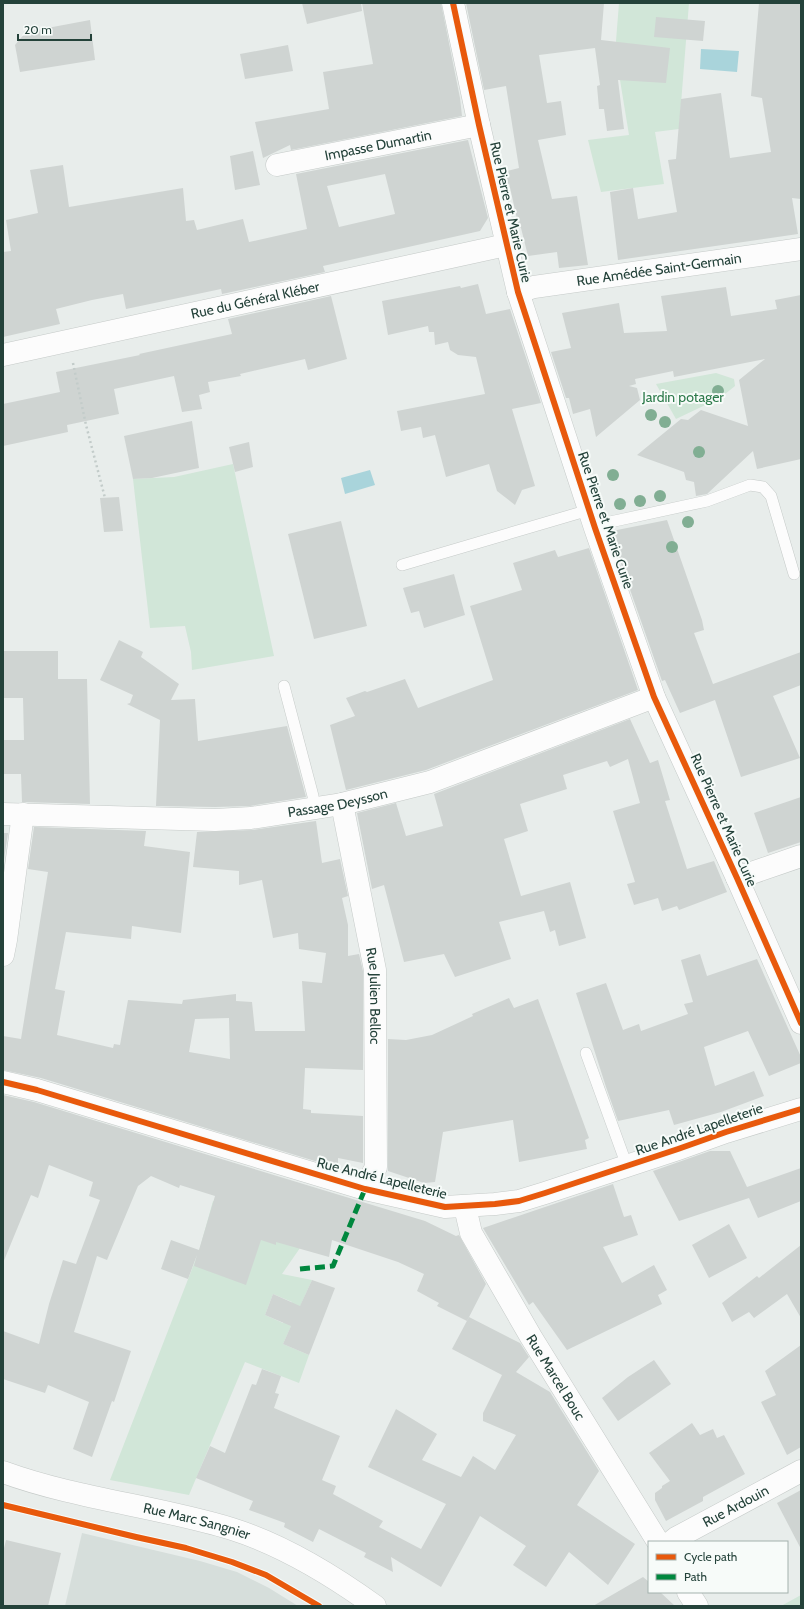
<svg xmlns="http://www.w3.org/2000/svg" width="804" height="1609" viewBox="0 0 804 1609" font-family="Cabin,sans-serif">
  <style>
    .built { fill: #d6dedb }
    .green { fill: #d1e6d8; fill-rule: evenodd }
    .water { fill: #a9d4db }
    .building { fill: #cfd4d2; fill-rule: evenodd }
    .lines { fill: none; stroke-linecap: round; stroke-linejoin: round }
    .service-casing { stroke: #c5cac8; stroke-width: 12 }
    .minor-casing { stroke: #c5cac8; stroke-width: 23 }
    .path { stroke: #c3ccca; stroke-width: 2.5; stroke-dasharray: 2 3; stroke-linecap: butt }
    .service { stroke: #fcfcfc; stroke-width: 11 }
    .minor { stroke: #fcfcfc; stroke-width: 22 }
    .quiet { stroke: #00873e; stroke-width: 5; stroke-dasharray: 10 5; stroke-linecap: butt }
    .cycleway-casing { stroke: #f7fbf9; stroke-width: 8 }
    .cycleway { stroke: #e8590c; stroke-width: 6 }
    .tree { fill: #81ae93 }
    .labels { text-anchor: middle; stroke-width: 4; stroke-linejoin: round; paint-order: stroke }
    .street-label { font-size: 14px; fill: #24423a; stroke: #f7fbf9 }
    .park-label { font-size: 14px; fill: #2d7a4b; stroke: #f7fbf9 }
  </style>
  <rect width="100%" height="100%" fill="#e8edeb"/>
  <path class="built" d="M82,1533L200,1561L237,1572L269,1588L298,1606H65Z"/>
  <g class="green">
    <path d="M619,3H689L679,129L655,132L664,184L601,192L588,140L629,135L620,80L616,41Z"/>
    <path d="M716,373L734,379L735,386L720,398L676,419L656,384Z"/>
    <path d="M233,464L274,656L192,670L191,652L185,626L150,628L133,479L174,477Z"/>
    <path d="M213,1201L220,1204L276,1244V1241L300,1248L282,1274L312,1280L283,1344L309,1355L299,1383L245,1362L189,1495L110,1480L199,1251ZM273,1294L292,1302L283,1323L265,1315Z"/>
    <path d="M801,1595V1606H781Z"/>
  </g>
  <g class="water">
    <path d="M701,49L739,51L737,72L700,69Z"/>
    <path d="M370,470L375,485L345,494L341,478Z"/>
  </g>
  <g class="building">
    <path d="M302,3H361L362,11L307,24Z"/>
    <path d="M362,3H441L460,98L462,116L291,150L290,145L263,158L255,122L329,109L323,72L373,64Z"/>
    <path d="M466,3H604L601,40L670,48L666,83L618,80L624,129L607,131L604,109H599L597,86L600,85L595,48L539,55L547,103L561,101L566,135L538,140L552,199L577,196L588,265L559,268L557,252L528,256L521,228H519L509,183L507,188L503,172L519,168L506,86L484,90Z"/>
    <path d="M759,3H801V199L792,198L798,234L618,260L610,192L633,188L638,219L677,212L668,160L676,159L681,99L721,93L730,158L771,152L762,98L751,96Z"/>
    <path d="M656,17L705,21L703,41L654,37Z"/>
    <path d="M90,20L95,60L20,72L15,45L26,32Z"/>
    <path d="M288,45L293,71L245,79L240,54Z"/>
    <path d="M468,140L488,218L480,231L323,266L325,272L222,294L221,289L126,309L123,294L92,300L56,309L60,324L3,337V252L11,251L6,220L38,213L30,170L63,165L69,207L183,188L186,221L194,220L197,230L243,219L249,242L307,229L296,174ZM385,174L395,214L339,227L327,186Z"/>
    <path d="M253,151L260,185L235,190L230,156Z"/>
    <path d="M478,284L486,314L510,309L541,403L512,409L535,486L522,490L515,505L497,491L489,464L446,477L435,435L423,438L421,427L401,431L397,411L485,394L476,357L458,355L450,350L448,342L435,345L434,332H429L428,326L388,335L382,301L460,286L461,288Z"/>
    <path d="M726,287L731,316L777,309L775,300L801,295V459L757,469L753,451L707,494L696,496L694,482L686,480L684,472L637,455L681,419L688,420L701,410L748,426L739,380L765,359L674,377L673,371L635,379L636,384L629,386L637,388L640,400L596,437L590,409L573,414L569,398H566L551,352L571,348L562,313L619,303L624,333L667,331L661,296Z"/>
    <path d="M331,296L347,359L308,370L305,359L240,374L241,376L208,382L210,392L199,395L202,409L182,412L174,376L114,389L119,414L67,425L68,432L3,446V404L60,392L56,372L140,355L139,354L232,334L228,319Z"/>
    <path d="M192,421L199,468L152,478L133,479L124,436Z"/>
    <path d="M249,442L253,467L235,472L229,447Z"/>
    <path d="M119,497L123,531L104,532L100,498Z"/>
    <path d="M667,520L702,620L704,630L694,633L713,684L801,652V685L773,696L800,758L741,777L715,700L680,713L665,680L662,681L613,541L614,540L612,531Z"/>
    <path d="M341,521L367,626L314,639L288,534Z"/>
    <path d="M589,548L638,690L426,770L346,790L330,725L355,716L346,698L365,691L367,692L405,679L418,708L493,680L470,606L522,590L513,563L555,550L558,557Z"/>
    <path d="M454,574L465,615L424,628L419,611L411,613L403,588Z"/>
    <path d="M119,640L143,652L141,657L179,684L171,700L195,699L198,741L287,726L306,797L250,806L215,807L156,806L160,720L127,704L130,703L133,695L100,680Z"/>
    <path d="M3,651H58V679H87L90,804L22,802L21,774H3V740H24L23,698H3Z"/>
    <path d="M630,719L650,763L658,760L670,800L665,801L687,869L714,861L727,892L679,910L677,906L662,911L658,898L634,905L627,884L635,882L613,811L640,803L628,759L610,767L607,761L563,775L567,789L520,804L528,831L504,839L521,896L570,882L586,938L559,946L555,930L550,932L544,911L499,922L511,959L455,977L444,954L404,962L384,885L372,889L357,813L396,803L406,836L443,826L434,794Z"/>
    <path d="M801,797V842L768,853L754,813Z"/>
    <path d="M316,821L322,863L340,859L348,896L342,898L348,925V956L359,954L363,971V1070L305,1068L303,1109L311,1110V1113L363,1116V1163L338,1158V1168L41,1078L3,1070V1036L21,1039L48,872L28,869L34,827L146,831L144,846L190,852L181,933L132,926L131,939L66,932L55,989L65,991L57,1035L113,1048L114,1044L120,1045L128,1000L182,1004L183,1000L236,994V1001L252,1002L255,1031H305L302,981L322,983L326,953L299,949L298,933L273,938L262,880L239,885V871L193,867L197,832L252,830ZM229,1018L230,1059L189,1052L195,1019Z"/>
    <path d="M3,833H8L3,866Z"/>
    <path d="M700,954L707,976L757,959L801,1057V1063L769,1076L748,1031L704,1047L715,1086L754,1071L764,1096L721,1112L674,1125L669,1110L618,1121L606,1087L576,993L606,983L623,1030L639,1024L641,1031L688,1014L684,1004L693,1002L681,960Z"/>
    <path d="M509,998L514,1008L538,999L589,1138L585,1140L587,1149L519,1162L513,1120L443,1132L435,1182L424,1183L388,1171V1039L406,1040L432,1035L473,1016L472,1014Z"/>
    <path d="M3,1095L34,1102L425,1221L456,1236L459,1235L486,1284L467,1321L437,1306L439,1303L417,1291L424,1274L398,1262L332,1240L329,1257L276,1242V1245L261,1240L246,1285L194,1266L197,1255L188,1279L161,1269L171,1240L199,1250L215,1196L180,1185L179,1188L151,1176L138,1186L107,1260L97,1256L74,1332L131,1351L114,1402L112,1401L92,1457L73,1449L89,1402L48,1385L45,1393L3,1379V1331L39,1344L49,1304L63,1260L76,1264L100,1200L89,1196L93,1182L49,1165L38,1198L31,1195L3,1263Z"/>
    <path d="M710,1151H730L747,1187L801,1168V1201L758,1218L749,1198L679,1221L653,1171Z"/>
    <path d="M613,1184L624,1217L631,1215L638,1235L603,1247L622,1283L654,1265L667,1290L658,1295L662,1304L567,1350L533,1302L529,1305L483,1228Z"/>
    <path d="M729,1224L747,1258L709,1278L692,1245Z"/>
    <path d="M801,1245V1318L787,1294L754,1318L749,1312L732,1322L722,1303L757,1276L759,1278Z"/>
    <path d="M312,1280L335,1288L309,1355L283,1344L291,1326L265,1315L273,1294L300,1306Z"/>
    <path d="M469,1317L520,1343L529,1357L516,1372L550,1392L599,1471L577,1505L635,1544L608,1585L569,1552L546,1587L513,1565L526,1546L480,1516L441,1587L391,1557L393,1572L364,1557L366,1553L319,1529L313,1542L284,1527L285,1523L249,1510L253,1501L196,1478L210,1446L225,1453L252,1384L256,1385L262,1369L281,1376L275,1393L279,1394L274,1408L340,1436L322,1480L336,1486L333,1494L383,1521L379,1527L421,1549L446,1504L368,1467L396,1409L437,1434L422,1460L461,1477L473,1456L495,1470L516,1435L483,1421V1413L502,1375L452,1349Z"/>
    <path d="M801,1345V1447L787,1455L761,1402L776,1395L765,1371Z"/>
    <path d="M654,1360L671,1384L618,1421L602,1398L628,1377Z"/>
    <path d="M692,1423L700,1435L713,1429L717,1438L724,1435L745,1474L703,1497V1501L666,1521L655,1500V1493L662,1488V1486L670,1481L649,1453Z"/>
    <path d="M801,1490V1549L777,1503Z"/>
    <path d="M6,1540L61,1553L48,1606H3V1552Z"/>
    <path d="M643,1577L649,1582V1592H660L675,1606H593Z"/>
  </g>
  <g class="lines">
    <defs>
      <g id="service">
        <path d="M595,528L610,522L707,501L750,485L763,487L771,496L794,574"/>
        <path d="M402,565L589,510"/>
        <path d="M284,686L313,796L314,808"/>
        <path d="M586,1053L627,1166"/>
      </g>
      <g id="minor">
        <path d="M453,3L479,125L518,292L595,528L654,697L737,878L801,1023"/>
        <path id="s1" d="M277,165L479,125"/>
        <path id="s2" d="M518,292L534,287L801,249"/>
        <path id="s3" d="M3,355L506,245"/>
        <path id="s4" d="M342,804L375,970L376,1167L365,1189"/>
        <path id="s5" d="M3,814L215,820L251,818L342,804L430,782L654,697"/>
        <path d="M737,878L801,856"/>
        <path d="M3,955L6,940L23,814"/>
        <path d="M3,1082L37,1090L365,1189L445,1207L495,1204L519,1201L545,1193L678,1149L726,1132L801,1109"/>
        <path id="s6" d="M465,1207L471,1233L531,1337L658,1542"/>
        <path id="s7" d="M3,1472C77,1499 157,1506 232,1529C283,1545 332,1575 375,1606"/>
        <path id="s8" d="M671,1542L676,1538L801,1471"/>
        <path d="M688,1592L697,1606"/>
      </g>
    </defs>
    <use href="#service" class="service-casing"/>
    <use href="#minor" class="minor-casing"/>
    <path class="path" d="M73,363L86,425L105,498"/>
    <use href="#service" class="service"/>
    <use href="#minor" class="minor"/>
    <path class="quiet" d="M300,1269L333,1266L365,1189"/>
    <defs>
      <g id="cycleway">
        <path d="M453,3L479,125L518,292L595,528L654,697L737,878L801,1023"/>
        <path d="M3,1082L37,1090L365,1189L445,1207L495,1204L519,1201L545,1193L678,1149L726,1132L801,1109"/>
        <path d="M3,1505L136,1537L186,1548L232,1562L266,1575L319,1606"/>
      </g>
    </defs>
    <use href="#cycleway" class="cycleway-casing"/>
    <use href="#cycleway" class="cycleway"/>
  </g>
  <g class="tree">
    <circle cx="718" cy="391" r="6"/>
    <circle cx="651" cy="415" r="6"/>
    <circle cx="665" cy="422" r="6"/>
    <circle cx="699" cy="452" r="6"/>
    <circle cx="613" cy="475" r="6"/>
    <circle cx="660" cy="496" r="6"/>
    <circle cx="640" cy="501" r="6"/>
    <circle cx="620" cy="504" r="6"/>
    <circle cx="688" cy="522" r="6"/>
    <circle cx="672" cy="547" r="6"/>
  </g>
  <g class="labels">
    <g class="street-label">
      <text dy="5" stroke="none"><textPath href="#s1" startOffset="103">Impasse Dumartin</textPath></text>
      <text transform="translate(511 212) rotate(77)" y="5">Rue Pierre et Marie Curie</text>
      <text dy="5" stroke="none"><textPath href="#s2" startOffset="143">Rue Amédée Saint-Germain</textPath></text>
      <text dy="5" stroke="none"><textPath href="#s3" startOffset="258">Rue du Général Kléber</textPath></text>
      <text transform="translate(606 520) rotate(71)" y="5">Rue Pierre et Marie Curie</text>
      <text dy="5" stroke="none"><textPath href="#s5" startOffset="336">Passage Deysson</textPath></text>
      <text transform="translate(724 820) rotate(66)" y="5">Rue Pierre et Marie Curie</text>
      <text dy="5" stroke="none"><textPath href="#s4" startOffset="195">Rue Julien Belloc</textPath></text>
      <text transform="translate(699 1129) rotate(-19)" y="5">Rue André Lapelleterie</text>
      <text transform="translate(382 1178) rotate(14)" y="5">Rue André Lapelleterie</text>
      <text dy="5" stroke="none"><textPath href="#s6" startOffset="194">Rue Marcel Bouc</textPath></text>
      <text dy="5" stroke="none"><textPath href="#s8" startOffset="74">Rue Ardouin</textPath></text>
      <text dy="5" stroke="none"><textPath href="#s7" startOffset="200">Rue Marc Sangnier</textPath></text>
    </g>
    <g class="park-label">
      <text x="683" y="402">Jardin potager</text>
    </g>
  </g>
  <rect width="804" height="1609" fill="none" stroke="#24423a" stroke-width="8"/>
  <rect x="648" y="1541" width="140" height="52" fill="#f7fbf9" stroke="#a3b1ad"/>
  <rect x="656" y="1554" width="20" height="6" fill="#e8590c" stroke="#a3b1ad"/>
  <text x="684" y="1561" font-size="12" fill="#24423a">Cycle path</text>
  <rect x="656" y="1574" width="20" height="6" fill="#00873e" stroke="#a3b1ad"/>
  <text x="684" y="1581" font-size="12" fill="#24423a">Path</text>
  <path d="M18 34v6h73v-6" fill="none" stroke="#24423a" stroke-width="2"/>
  <text x="24" y="34" font-size="12" fill="#24423a" stroke="#f7fbf9" stroke-width="3" paint-order="stroke">20 m</text>
</svg>
